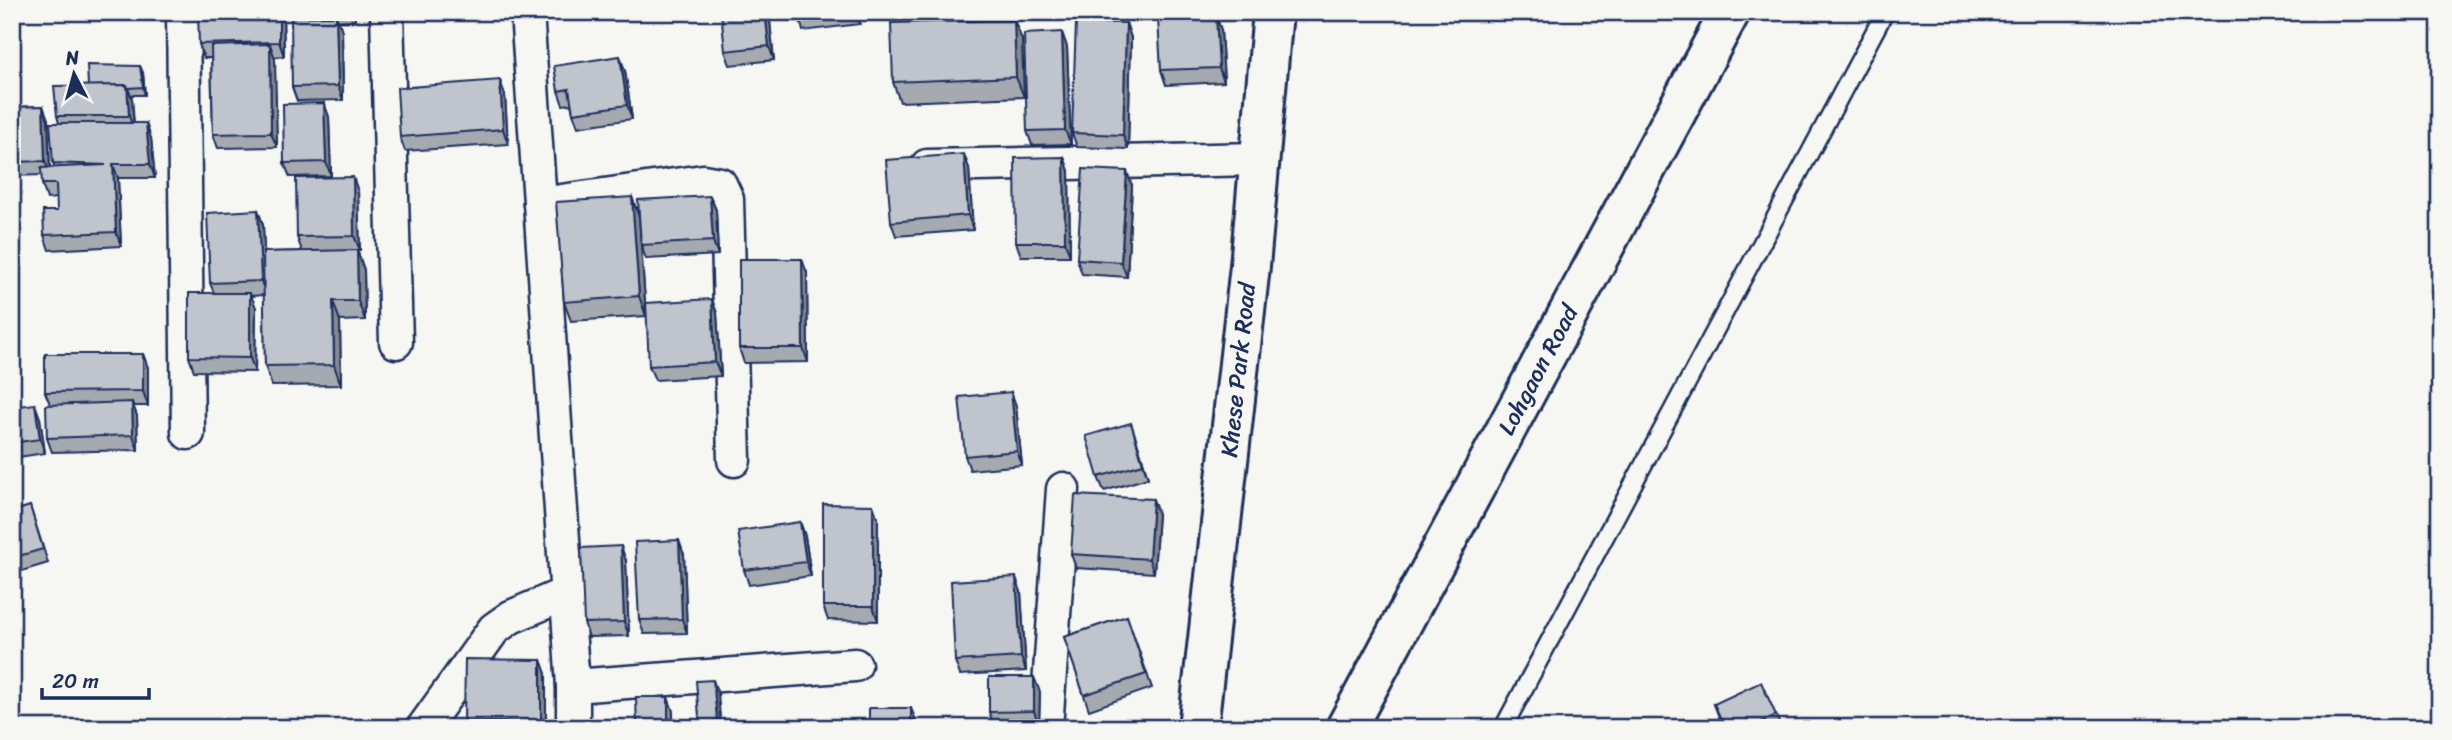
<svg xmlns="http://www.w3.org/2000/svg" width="2452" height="740" viewBox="0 0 2452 740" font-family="Sriracha,sans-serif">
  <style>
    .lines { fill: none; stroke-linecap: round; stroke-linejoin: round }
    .service-casing { stroke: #1b2f5e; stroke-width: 21 }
    .minor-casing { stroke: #1b2f5e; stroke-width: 37 }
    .tertiary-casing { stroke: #1b2f5e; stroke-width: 44 }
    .primary-casing { stroke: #1b2f5e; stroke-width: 44 }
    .service { stroke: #f6f6f2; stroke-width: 16 }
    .minor { stroke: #f6f6f2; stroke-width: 32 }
    .tertiary { stroke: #f6f6f2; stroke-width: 38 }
    .primary { stroke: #f6f6f2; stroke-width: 38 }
    .wall { fill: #a5a9b0; stroke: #1b2f5e; stroke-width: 2 }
    .shaded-wall { fill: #868990; stroke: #1b2f5e; stroke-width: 2 }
    .building { fill: #c0c4cd; stroke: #1b2f5e; stroke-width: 2 }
    .labels { text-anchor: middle; stroke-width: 5; stroke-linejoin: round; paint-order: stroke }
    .street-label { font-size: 24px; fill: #1b2f5e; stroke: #f6f6f2 }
  </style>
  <rect width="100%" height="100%" fill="#f6f6f2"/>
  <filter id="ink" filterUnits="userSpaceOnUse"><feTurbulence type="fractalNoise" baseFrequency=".0143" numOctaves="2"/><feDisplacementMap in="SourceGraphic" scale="14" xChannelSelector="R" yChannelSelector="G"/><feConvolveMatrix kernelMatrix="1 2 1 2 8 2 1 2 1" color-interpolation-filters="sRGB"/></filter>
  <g filter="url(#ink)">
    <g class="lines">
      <defs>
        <path id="service" d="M1503,728L1885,12"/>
        <g id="minor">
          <path d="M183,12L188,433"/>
          <path d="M387,12L396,342"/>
          <path d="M527,12L573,686V728"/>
          <path d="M927,166L1260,159"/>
          <path d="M540,204L703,181L720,184L727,199L734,460"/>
          <path d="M573,686L855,665"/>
          <path d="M423,728L494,629L511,617L567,593"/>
          <path d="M1046,728L1063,489"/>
        </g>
        <path id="tertiary" d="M1198,728L1250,266L1273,12"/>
        <path id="primary" d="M1346,728L1730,12"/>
      </defs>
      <use href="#service" class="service-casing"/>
      <use href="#minor" class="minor-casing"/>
      <use href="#tertiary" class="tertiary-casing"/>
      <use href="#primary" class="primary-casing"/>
      <use href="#service" class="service"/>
      <use href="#minor" class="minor"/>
      <use href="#tertiary" class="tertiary"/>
      <use href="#primary" class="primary"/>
    </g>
    <g class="wall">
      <path d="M283,12L284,56L274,57L277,147L218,148L213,134L211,58H204L199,44Z"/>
      <path d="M295,12H355V20L338,21L342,30L343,100L297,101L292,87L297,17Z"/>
      <path d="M769,12L774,60L730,65L725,51Z"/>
      <path d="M798,12H858L860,24L803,31Z"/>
      <path d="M894,12H927L928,22L1014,20L1022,40L1024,97L900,102L893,82L896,23Z"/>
      <path d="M1119,12H1189L1188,17L1216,16L1221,30L1224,82L1166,85L1161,70L1163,19L1121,16Z"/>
      <path d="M1126,23L1131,38L1128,149L1077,147L1072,133Z"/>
      <path d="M1067,47L1071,144L1032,145L1027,131Z"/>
      <path d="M140,66L143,73L145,95H131L132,99L134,123L151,138L155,178H118L121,246L49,250L44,235L57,211V198L47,199L42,184V175L12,176V107L43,106L48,120L50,167H55L53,163L59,123L57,116L88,86Z"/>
      <path d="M625,71L632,119L578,127L573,113L571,104L563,105L558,91Z"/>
      <path d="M505,95L508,144L405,151L400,137Z"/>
      <path d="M324,103L329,117L331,176L290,177L284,163Z"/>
      <path d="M1064,157L1069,171L1070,256H1021L1016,242Z"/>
      <path d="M969,168L973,230L896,236L891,222Z"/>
      <path d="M1132,186L1127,277L1082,274L1077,259Z"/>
      <path d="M358,191L360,250H357L364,270L365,320L340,321L341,385L272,386L265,366L264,295L251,296L256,308L255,372L194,371L189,357L214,293L210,283L258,210L263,225L264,252L302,251L297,237Z"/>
      <path d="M710,196L716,210L718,255L646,259L641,245Z"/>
      <path d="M632,197L639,217L646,316L571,321L564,302Z"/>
      <path d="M807,273L808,362L744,363L739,348Z"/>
      <path d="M717,313L721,376L655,380L649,366Z"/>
      <path d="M143,354L148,368V406H133L137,416L138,450L52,452L47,438L50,404L45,392Z"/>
      <path d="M1011,392L1016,406L1022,465L970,470L965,456Z"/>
      <path d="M12,407L40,418L45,453L12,458Z"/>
      <path d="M1136,438L1148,478L1104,491L1098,477Z"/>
      <path d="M30,506L48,563L12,574V512Z"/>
      <path d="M1158,514L1154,573L1076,568L1071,554Z"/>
      <path d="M878,519V621L828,620L823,606Z"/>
      <path d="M800,522L805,536L811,576L749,585L744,570Z"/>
      <path d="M684,555L687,633L644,634L639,620Z"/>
      <path d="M626,561L629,636L589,637L584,623Z"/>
      <path d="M1021,592L1026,671L960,675L955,661Z"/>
      <path d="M1127,616L1152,688L1089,710L1064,637Z"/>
      <path d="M541,660L546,674V728H467L464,721Z"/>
      <path d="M1040,692L1039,726H994L989,712Z"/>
      <path d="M1714,704L1776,715L1780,725L1791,728H1723Z"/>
    </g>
    <g class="shaded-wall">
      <path d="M279,12H283L284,56L279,42Z"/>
      <path d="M765,12H769L774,60L769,46Z"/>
      <path d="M856,12H858L860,24Z"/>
      <path d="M923,12H927L929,29L923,14Z"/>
      <path d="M336,16L342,30L343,100L338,86Z"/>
      <path d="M1216,16L1221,30L1224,82L1219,68Z"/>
      <path d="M1014,20L1022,40L1024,97L1016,77Z"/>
      <path d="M1126,23L1131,38L1128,149L1123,135Z"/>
      <path d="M1062,32L1067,47L1071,144L1065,130Z"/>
      <path d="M270,44L275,59L277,147L271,133Z"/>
      <path d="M620,56L625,71L632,119L627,105Z"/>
      <path d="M140,66L143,73L145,95L143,87Z"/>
      <path d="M500,80L505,95L508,144L503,129Z"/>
      <path d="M127,85L132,99L134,131L129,116Z"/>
      <path d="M324,103L329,117L331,176L326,162Z"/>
      <path d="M43,106L48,120L50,175L45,161Z"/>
      <path d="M146,123L151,138L155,178L150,164Z"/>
      <path d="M964,154L969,168L973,230L968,215Z"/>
      <path d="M1064,157L1069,171L1070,256L1065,242Z"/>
      <path d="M113,164L118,178L121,246L116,232Z"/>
      <path d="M1127,171L1132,186L1127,277L1121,262Z"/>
      <path d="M353,177L358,191L360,250L354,236Z"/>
      <path d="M710,196L716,210L718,255L713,241Z"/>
      <path d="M632,197L639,217L646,316L639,296Z"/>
      <path d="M258,210L263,225L266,295L261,281Z"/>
      <path d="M357,250L364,270L365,320L358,301Z"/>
      <path d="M802,259L807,273L808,362L803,348Z"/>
      <path d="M250,293L256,308L255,372L250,358Z"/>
      <path d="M712,299L717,313L721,376L715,362Z"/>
      <path d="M333,301L340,321L341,385L334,365Z"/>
      <path d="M143,354L148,368V406L143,391Z"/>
      <path d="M1011,392L1016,406L1022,465L1017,451Z"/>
      <path d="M132,402L137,416L138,450L133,435Z"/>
      <path d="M35,404L40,418L45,453L40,439Z"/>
      <path d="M1131,423L1136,438L1148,478L1143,464Z"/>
      <path d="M1153,499L1158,514L1154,573L1149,559Z"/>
      <path d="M873,505L878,519V621L873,606Z"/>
      <path d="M800,522L805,536L811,576L806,562Z"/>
      <path d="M679,540L684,555L687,633L682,619Z"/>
      <path d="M621,546L626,561L629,636L624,622Z"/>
      <path d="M1016,577L1021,592L1026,671L1021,657Z"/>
      <path d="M541,660L546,674V728H543L541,722Z"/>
      <path d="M1034,677L1040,692L1039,726L1034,711Z"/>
      <path d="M713,680L718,694L721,728H718Z"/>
      <path d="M668,697L673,711V728H668Z"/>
      <path d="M911,708L919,728H911Z"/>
    </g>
    <g class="building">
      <path d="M198,12H279V42L199,44Z"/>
      <path d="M721,12H765L769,46L725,51Z"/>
      <path d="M798,12H834L798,17Z"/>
      <path d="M894,12H923V14L894,17Z"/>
      <path d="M336,16L338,86L292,87L291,17Z"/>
      <path d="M1216,16L1219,68L1161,70L1158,19Z"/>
      <path d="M1014,20L1016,77L893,82L891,23Z"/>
      <path d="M1076,22L1126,23L1123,135L1072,133Z"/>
      <path d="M1062,32L1065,130L1027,131L1024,34Z"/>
      <path d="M270,44L271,133L213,134L211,46Z"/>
      <path d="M620,56L627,105L573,113L569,89L558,91L554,66Z"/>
      <path d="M87,65L140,66L143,87L128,88L127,85L88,86Z"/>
      <path d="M500,80L503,129L400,137L397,88Z"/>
      <path d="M127,85L129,116H57L54,86Z"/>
      <path d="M324,103L326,162L284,163L283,104Z"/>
      <path d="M43,106L45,161L12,162V107Z"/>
      <path d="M50,123H146L150,164H113L116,232L44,235L43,211H57L56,184H42L41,168L106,165L53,163Z"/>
      <path d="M964,154L968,215L891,222L886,160Z"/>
      <path d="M1064,157L1065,242H1016L1015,158Z"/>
      <path d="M1083,169L1127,171L1121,262L1077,259Z"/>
      <path d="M353,177L354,236L297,237L296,178Z"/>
      <path d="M710,196L713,241L641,245L638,200Z"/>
      <path d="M632,197L639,296L564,302L556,202Z"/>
      <path d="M258,210L261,281L210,283L207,213Z"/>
      <path d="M357,250L358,301H333L334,365L265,366L263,252Z"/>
      <path d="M739,259H802L803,348H739Z"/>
      <path d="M189,293H250V358L189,357Z"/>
      <path d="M712,299L715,362L649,366L646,303Z"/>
      <path d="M45,354H143V391L45,392Z"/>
      <path d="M1011,392L1017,451L965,456L959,397Z"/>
      <path d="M132,402L133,435L47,438L46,405Z"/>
      <path d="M35,404L40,439L12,443V407Z"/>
      <path d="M1131,423L1143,464L1098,477L1086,436Z"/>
      <path d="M1075,495L1153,499L1149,559L1071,554Z"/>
      <path d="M823,504L873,505V606H823Z"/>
      <path d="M30,506L43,549L12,558V512Z"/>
      <path d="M800,522L806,562L744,570L738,531Z"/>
      <path d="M679,540L682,619L639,620L635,542Z"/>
      <path d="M621,546L624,622L584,623L581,548Z"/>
      <path d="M1016,577L1021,657L955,661L951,581Z"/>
      <path d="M1127,616L1146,674L1084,695L1064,637Z"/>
      <path d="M465,659L541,660V722L464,721Z"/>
      <path d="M989,677H1034V711L989,712Z"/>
      <path d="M713,680L718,728H700L696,681Z"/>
      <path d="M1761,682L1776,715L1749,728H1725L1714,704Z"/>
      <path d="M636,697H668V728H637Z"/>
      <rect x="869" y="708" width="42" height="20"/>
      <path d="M1789,722L1791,728H1774Z"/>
    </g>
  </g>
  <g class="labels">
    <g class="street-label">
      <text transform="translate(1238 370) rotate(-84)" y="8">Khese Park Road</text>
      <text transform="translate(1538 370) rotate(-62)" y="8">Lohgaon Road</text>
    </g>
  </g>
  <rect width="2452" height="740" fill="none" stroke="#f6f6f2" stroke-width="42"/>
  <rect x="21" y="21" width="2410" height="698" fill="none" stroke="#1b2f5e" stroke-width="2.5" filter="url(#ink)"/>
  <g transform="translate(74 74) rotate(354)" stroke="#f6f6f2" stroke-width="5" paint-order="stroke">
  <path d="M0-5L12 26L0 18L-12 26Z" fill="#1b2f5e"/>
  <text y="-10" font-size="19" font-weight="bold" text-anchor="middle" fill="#1b2f5e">N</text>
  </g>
  <path d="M42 688v10h107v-10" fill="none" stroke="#1b2f5e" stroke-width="3.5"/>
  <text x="52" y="688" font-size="21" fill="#1b2f5e" stroke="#f6f6f2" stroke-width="5" paint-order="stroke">20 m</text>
</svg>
